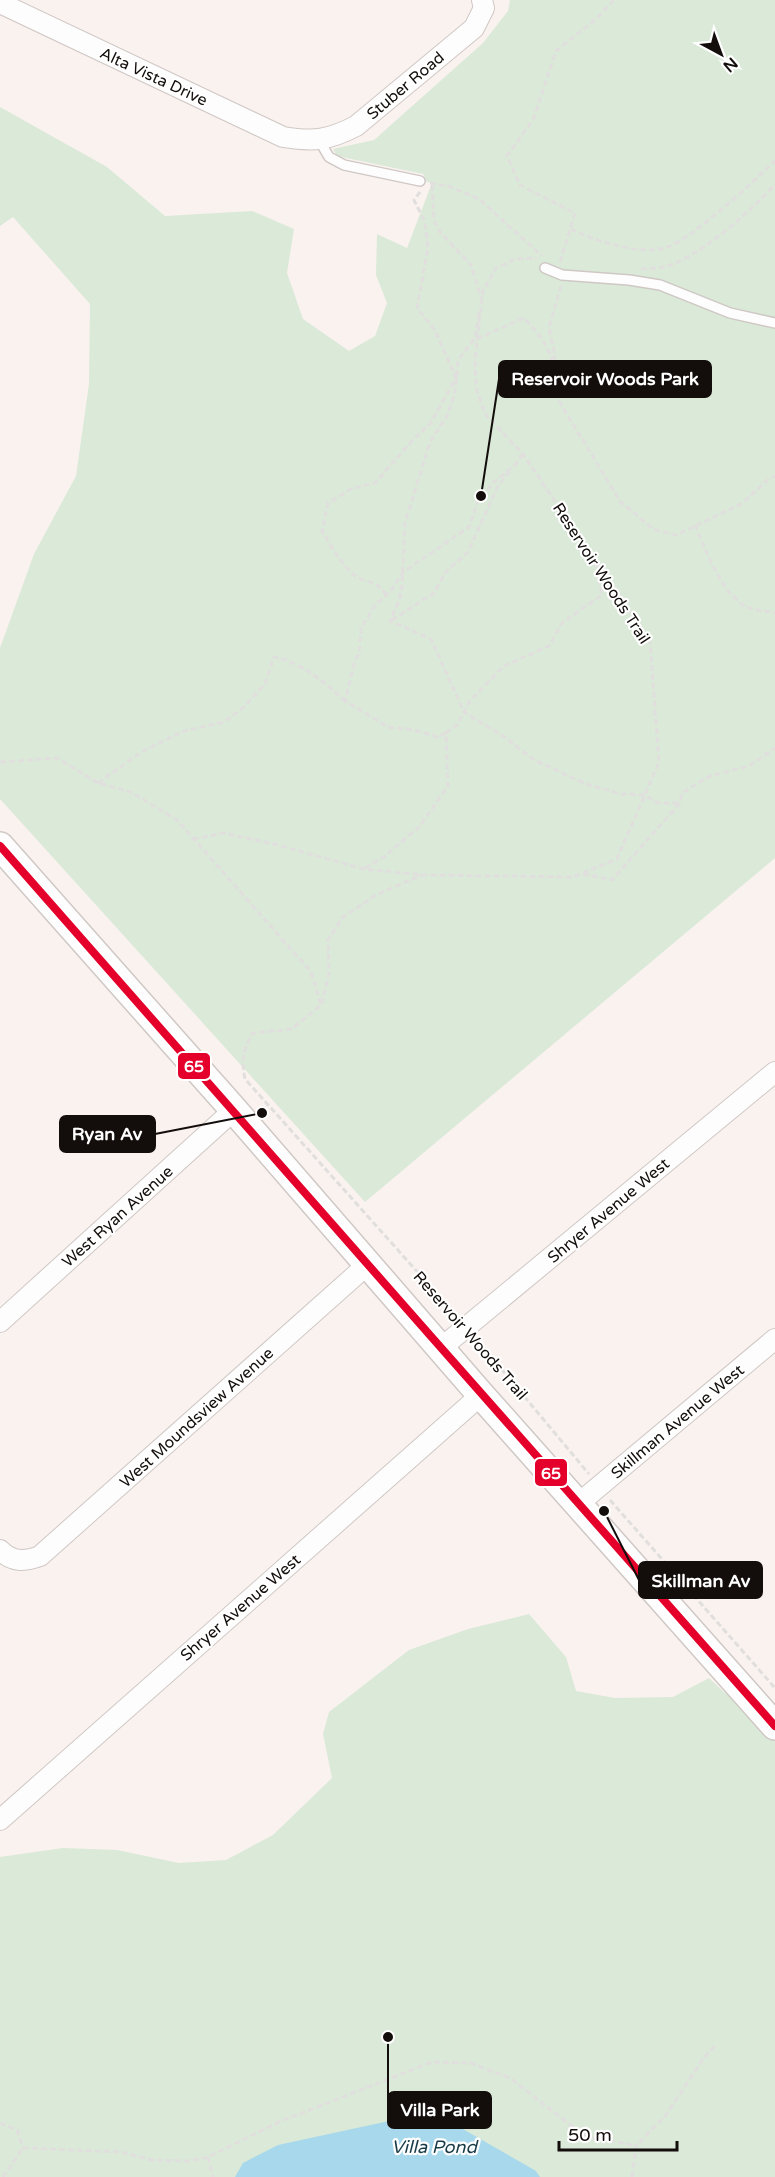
<svg xmlns="http://www.w3.org/2000/svg" width="775" height="2177" viewBox="0 0 775 2177" font-family="'Varela Round',sans-serif">
  <style>
    .green { fill: #dae9d8 }
    .water { fill: #a7d8eb }
    .lines { fill: none; stroke-linecap: round; stroke-linejoin: round }
    .lane-casing { stroke: #cfc8c5; stroke-width: 12 }
    .street-casing { stroke: #cfc8c5; stroke-width: 22 }
    .secondary-casing { stroke: #cfc8c5; stroke-width: 30 }
    .path { stroke: #e1dfde; stroke-width: 3; stroke-dasharray: 6 3; stroke-linecap: butt }
    .lane { stroke: #fefdfd; stroke-width: 9 }
    .street { stroke: #fefdfd; stroke-width: 20 }
    .secondary { stroke: #fefdfd; stroke-width: 27 }
    .bus-1-casing { stroke: #fff; stroke-width: 12 }
    .bus-1 { stroke: #e4002b; stroke-width: 8 }
    .labels { text-anchor: middle; stroke-width: 4.5; stroke-linejoin: round; paint-order: stroke }
    .street-label { font-size: 16px; fill: #130e0c; stroke: #fff }
    .water-label { font-size: 18px; font-style: italic; fill: #183b47; stroke: #fff }
    .leader { fill: none; stroke: #130e0c; stroke-width: 2 }
    .callout-dot { fill: #130e0c; stroke: #fff; stroke-width: 2 }
    .callout { fill: #130e0c; stroke: #130e0c; stroke-width: 2 }
    .callout-label { font-size: 18px; text-anchor: middle; font-weight: bold; fill: #fff }
    .line-badge { stroke: #fff; stroke-width: 2 }
    .badge-label { font-size: 16px; text-anchor: middle; font-weight: bold; fill: #fff }
  </style>
  <rect width="100%" height="100%" fill="#faf2ef"/>
  <g class="green">
    <path d="M510,0H775V858L365,1202L0,799V648L34,554L76,476L89,384L90,304L13,217L0,226V107L107,167L165,216L252,211L294,229L287,273L303,319L349,351L375,336L387,303L376,275L377,234L407,248L432,183L427,182L423,174L337,156L333,149L374,140L483,43L508,11Z"/>
    <path d="M529,1614L566,1657L576,1691L615,1698L673,1697L709,1678L726,1694L745,1692L775,1726V2177H0V1857L63,1848L117,1850L179,1863L226,1860L273,1835L332,1778L323,1734L329,1712L409,1650L468,1629Z"/>
  </g>
  <path class="water" d="M440,2116L536,2171L540,2177H235L243,2163L278,2145L403,2118Z"/>
  <g class="lines">
    <defs>
      <g id="lane">
        <path d="M319,140L329,157L344,165L420,181"/>
        <path d="M545,268L562,275L629,280L660,285L730,313L775,323"/>
      </g>
      <g id="street">
        <path d="M0,3L283,137C314,142 329,140 356,126L474,28L484,8L482,0"/>
        <path d="M0,1322L234,1110"/>
        <path d="M441,1348L775,1072"/>
        <path d="M578,1504L775,1339"/>
        <path d="M0,1550C12,1562 24,1562 40,1556L367,1265"/>
        <path d="M0,1820L481,1395"/>
      </g>
      <path id="secondary" d="M0,846L234,1110L481,1395L775,1726"/>
    </defs>
    <use href="#lane" class="lane-casing"/>
    <use href="#street" class="street-casing"/>
    <use href="#secondary" class="secondary-casing"/>
    <g class="path">
      <path d="M430,183L448,186L479,199L542,256"/>
      <path d="M432,185L434,220L440,232L471,265L481,298"/>
      <path d="M571,229C595,241 638,255 665,248C690,241 754,181 775,161"/>
      <path d="M560,262L575,213L520,185L507,156L533,120L556,51L596,19L614,0"/>
      <path d="M641,269C648,268 657,269 664,267C697,259 753,210 775,184"/>
      <path d="M561,286L549,327L554,351L560,403L620,501L653,529L676,535L741,504L770,478L775,476"/>
      <path d="M479,313L475,338L458,360L455,393L447,416L430,442L405,523L402,586L399,601L390,621L431,639L464,712L503,736L534,760L586,784L621,794L645,795L658,803H680"/>
      <path d="M477,339L524,318C538,333 550,347 554,367"/>
      <path d="M695,525C705,549 722,595 747,607C755,611 767,611 775,613"/>
      <path d="M386,595C374,577 368,585 354,575C341,564 331,546 322,531L328,503L351,489L375,483L411,442L430,424L456,378L435,330L417,308L428,248L425,222L414,200L420,192"/>
      <path d="M392,620L434,593L445,573L468,552L498,486L509,472"/>
      <path d="M446,733L438,737L414,730L388,727L345,701L355,661L359,654L361,628L375,605L390,592L403,572L469,527L478,501L494,482L515,465L523,454"/>
      <path d="M0,762L57,758L98,783L131,792L177,820L311,972L321,1005L292,1029L253,1033C243,1051 241,1058 245,1079L456,1315"/>
      <path d="M98,783L143,751L184,731L224,722L244,707L265,684L274,657C297,660 329,685 345,701"/>
      <path d="M193,839L224,833L274,844L364,869L424,875L573,877L617,859L659,762L650,641L523,454L485,414L476,388L475,360L483,291L496,268L515,259L537,258"/>
      <path d="M365,868L384,857L419,827L448,786L446,733L457,725L470,701L504,666L549,646L562,623L602,595L594,559"/>
      <path d="M583,874L612,880L680,803L682,793L710,776L749,766L775,748"/>
      <path d="M322,1004L329,973L328,940L343,917L376,895L422,875"/>
      <path d="M478,1341L589,1474"/>
      <path d="M610,1500L775,1688"/>
      <path d="M0,2123L17,2130L23,2148"/>
      <path d="M23,2148L121,2152L152,2160L189,2161L208,2157L279,2122L432,2062L471,2063L510,2078L581,2133L598,2140L614,2141L636,2146"/>
      <path d="M208,2157L213,2177"/>
      <path d="M3,2177L23,2148"/>
      <path d="M632,2177L636,2146L666,2115L703,2059L715,2045"/>
    </g>
    <use href="#lane" class="lane"/>
    <use href="#street" class="street"/>
    <use href="#secondary" class="secondary"/>
    <defs>
      <path id="bus-1" d="M0,846C259,1139 515,1434 775,1726"/>
    </defs>
    <use href="#bus-1" class="bus-1-casing"/>
    <use href="#bus-1" class="bus-1"/>
  </g>
  <g class="labels">
    <g class="street-label">
      <text transform="translate(154 76) rotate(25)" y="6">Alta Vista Drive</text>
      <text transform="translate(405 85) rotate(-40)" y="6">Stuber Road</text>
      <text transform="translate(602 573) rotate(57)" y="6">Reservoir Woods Trail</text>
      <text transform="translate(608 1210) rotate(-40)" y="6">Shryer Avenue West</text>
      <text transform="translate(117 1216) rotate(-42)" y="6">West Ryan Avenue</text>
      <text transform="translate(471 1335) rotate(49)" y="6">Reservoir Woods Trail</text>
      <text transform="translate(196 1417) rotate(-42)" y="6">West Moundsview Avenue</text>
      <text transform="translate(677 1421) rotate(-40)" y="6">Skillman Avenue West</text>
      <text transform="translate(240 1607) rotate(-41)" y="6">Shryer Avenue West</text>
    </g>
    <g class="water-label">
      <text x="434" y="2153">Villa Pond</text>
    </g>
  </g>
  <path class="leader" d="M481 496L499 379M262 1113L155 1134M604 1511L639 1580M388 2037L388 2110"/>
  <g class="callout-dot">
    <circle cx="481" cy="496" r="6"/>
    <circle cx="262" cy="1113" r="6"/>
    <circle cx="604" cy="1511" r="6"/>
    <circle cx="388" cy="2037" r="6"/>
  </g>
  <g class="callout">
    <rect x="499" y="361" width="212" height="36" rx="6"/>
    <rect x="60" y="1116" width="95" height="36" rx="6"/>
    <rect x="639" y="1562" width="123" height="36" rx="6"/>
    <rect x="388" y="2092" width="103" height="36" rx="6"/>
  </g>
  <g class="callout-label">
    <text x="605" y="385">Reservoir Woods Park</text>
    <text x="107" y="1140">Ryan Av</text>
    <text x="701" y="1587">Skillman Av</text>
    <text x="440" y="2116">Villa Park</text>
  </g>
  <g class="line-badge">
    <rect x="177" y="1052" width="34" height="28" rx="6" fill="#e4002b"/>
    <rect x="534" y="1458" width="34" height="29" rx="6" fill="#e4002b"/>
  </g>
  <g class="badge-label">
    <text x="194" y="1072">65</text>
    <text x="551" y="1479">65</text>
  </g>
  <g transform="translate(721 54) rotate(139)" stroke="#ffffff" stroke-width="4.5" paint-order="stroke">
  <path d="M0-4.5L10 22L0 15L-10 22Z" fill="#130e0c"/>
  <text y="-9" font-size="16" font-weight="bold" text-anchor="middle" fill="#130e0c">N</text>
  </g>
  <path d="M559 2141v9h118v-9" fill="none" stroke="#130e0c" stroke-width="3"/>
  <text x="568" y="2141" font-size="18" fill="#130e0c" stroke="#ffffff" stroke-width="4.5" paint-order="stroke">50 m</text>
</svg>
